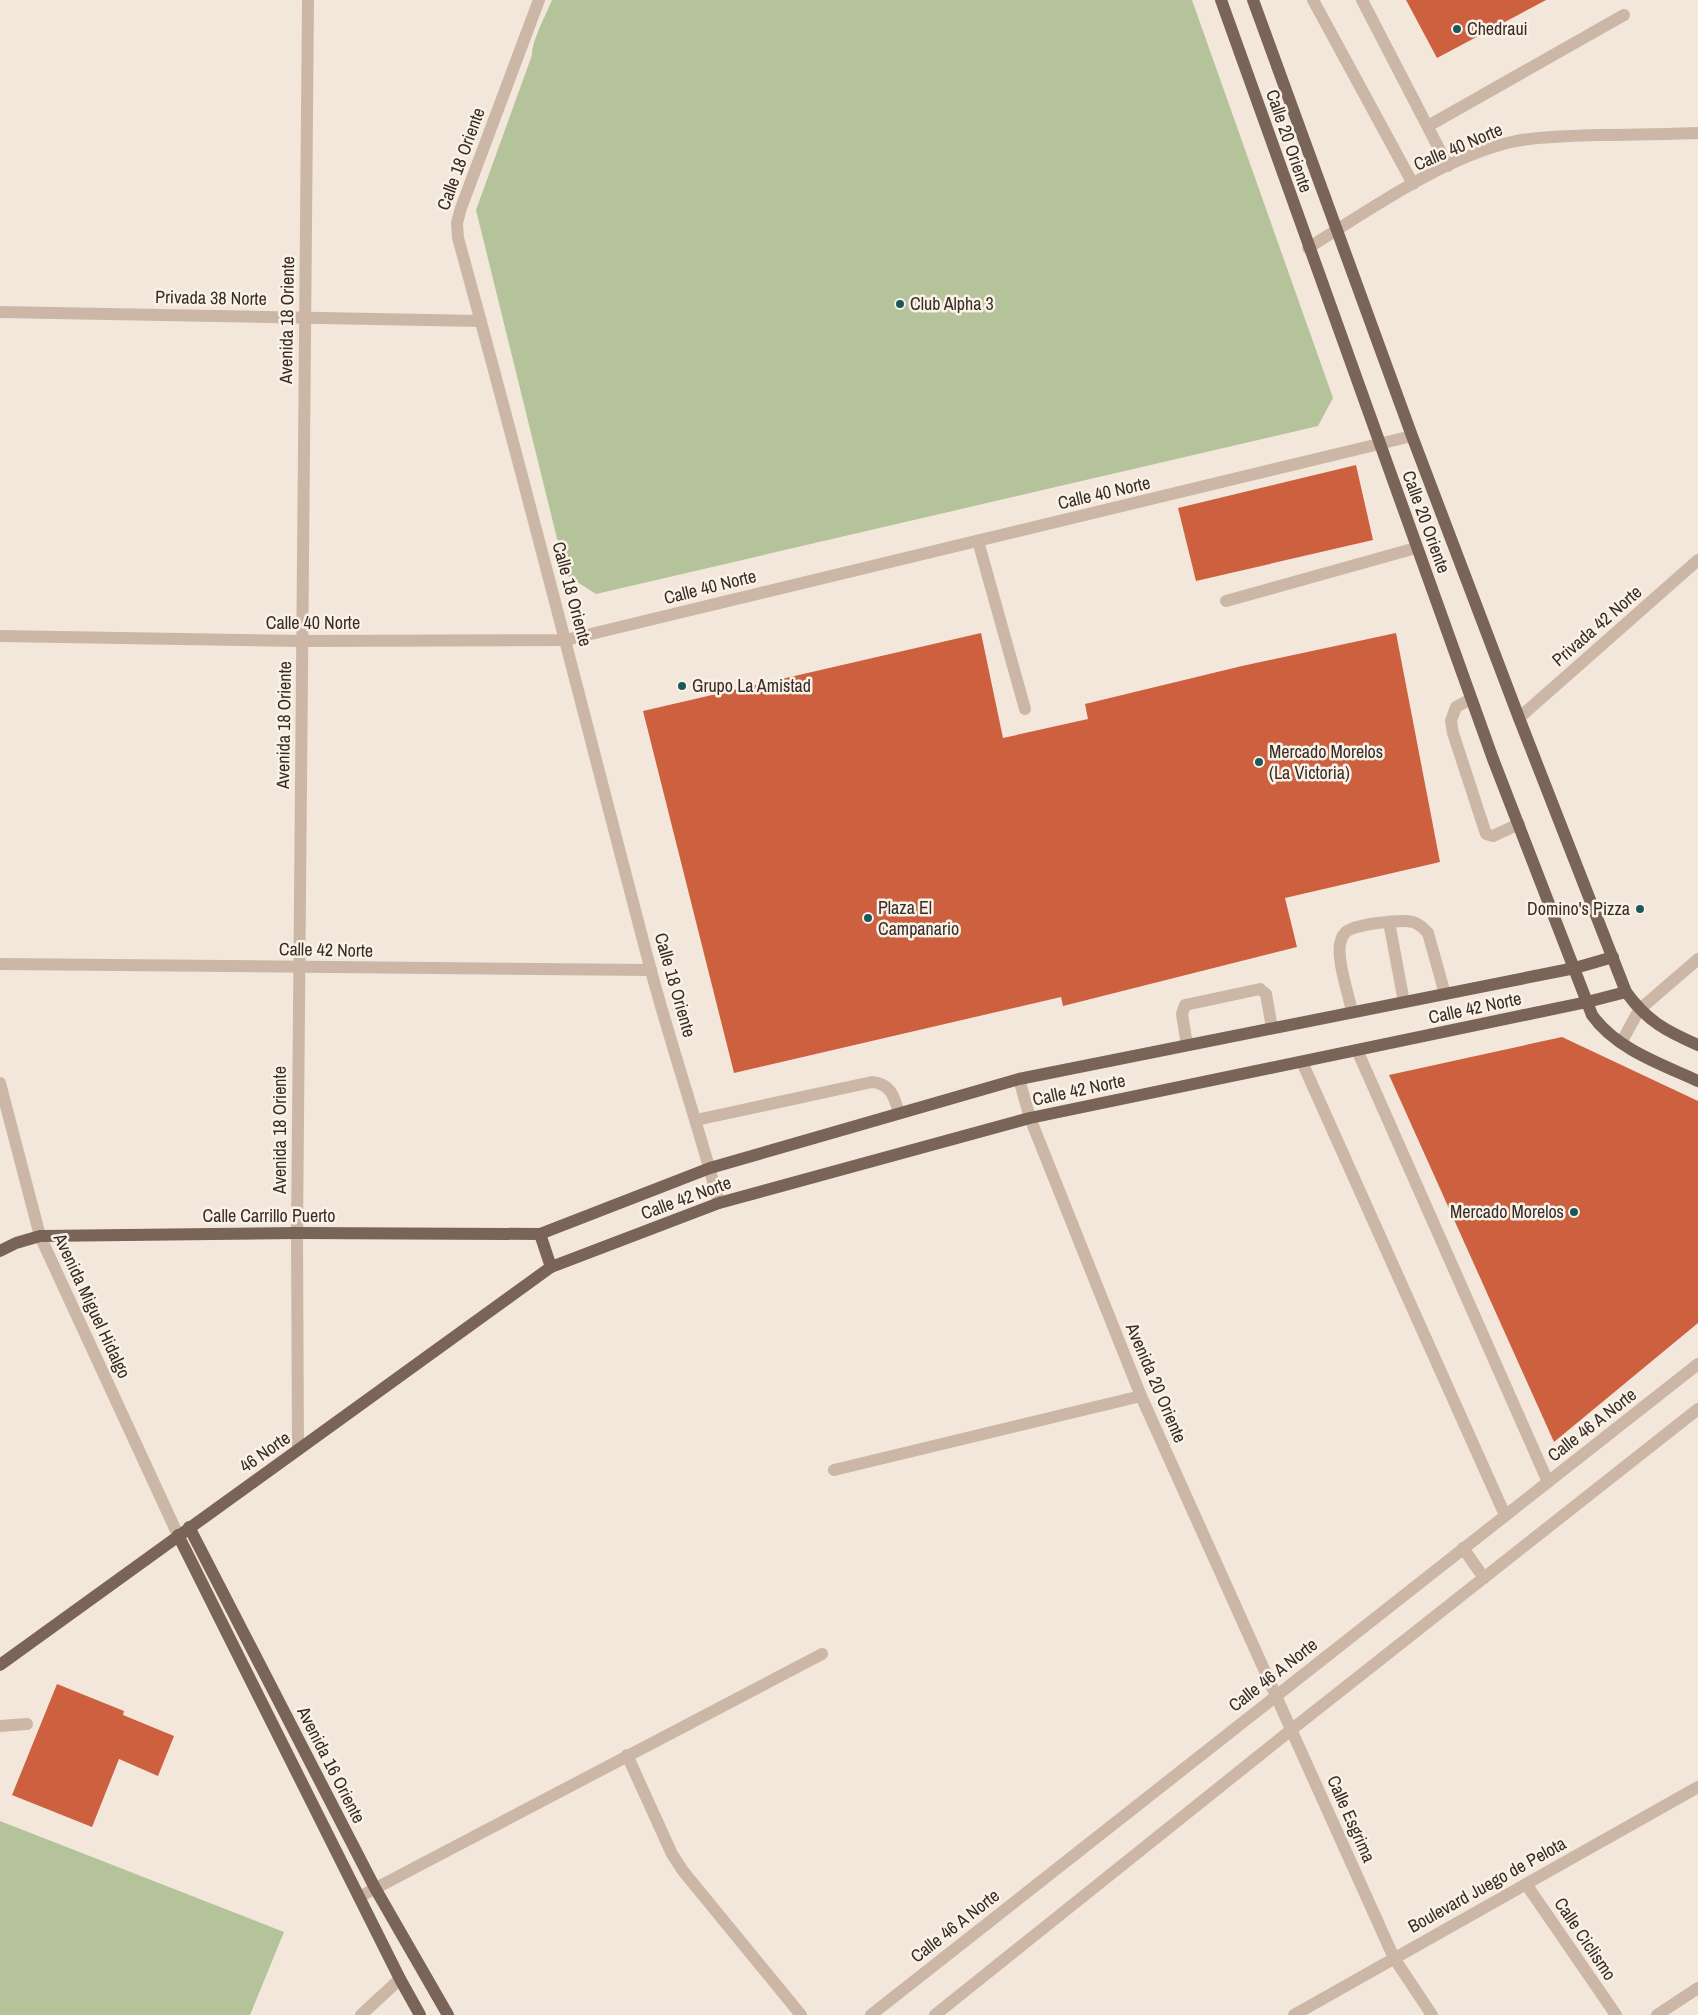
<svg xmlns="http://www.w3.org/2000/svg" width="1698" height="2015" viewBox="0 0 1698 2015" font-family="'Archivo Narrow',sans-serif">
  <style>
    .green { fill: #b5c39a }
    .building { fill: #cd603f }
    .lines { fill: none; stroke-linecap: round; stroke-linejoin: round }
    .minor { stroke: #ccb7a6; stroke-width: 12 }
    .major { stroke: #7a6357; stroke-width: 12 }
    .poi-dot { fill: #1a585b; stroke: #faf1e7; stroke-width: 2 }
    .labels { text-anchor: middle; stroke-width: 5; stroke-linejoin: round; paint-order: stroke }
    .poi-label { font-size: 18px; fill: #382c27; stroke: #faf1e7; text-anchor: start }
    .street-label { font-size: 18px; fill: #382c27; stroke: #faf1e7 }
  </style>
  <rect width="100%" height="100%" fill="#f3e7db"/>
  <g class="green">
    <path d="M552,0H1192L1333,398L1318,426L596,594L566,575L476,210L532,55C532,40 546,15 552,0Z"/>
    <path d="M0,1821L284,1932L250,2015H0Z"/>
  </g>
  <g class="building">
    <path d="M1406,0H1546L1437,58Z"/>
    <path d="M1356,465L1373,540L1196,581L1178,508Z"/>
    <path d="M981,633L1003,738L1088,719L1085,704L1242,666L1396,633L1440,862L1285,898L1297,947L1063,1006L1061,997L734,1073L643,711Z"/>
    <path d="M1562,1037L1698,1101V1323L1554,1442L1389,1075Z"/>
    <path d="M57,1684L124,1711L123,1715L174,1736L158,1776L119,1759L92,1827L12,1795Z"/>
  </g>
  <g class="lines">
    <g class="minor">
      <path d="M539,0L461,208L457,223L458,238C525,480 586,724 650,967C671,1046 698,1124 719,1203"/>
      <path d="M1313,0L1413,184"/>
      <path d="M1362,0L1448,166"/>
      <path d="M1428,126L1624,15"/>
      <path d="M1308,248C1369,210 1445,156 1516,141C1543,136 1569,136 1596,135C1630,135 1664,134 1698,133"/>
      <path d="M0,312L481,321"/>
      <path d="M978,541L1025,709"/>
      <path d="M1226,601L1416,548"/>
      <path d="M0,636L302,641L566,640L1412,436"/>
      <path d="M1471,699L1456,707L1451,721L1453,733L1486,834L1493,836L1519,824"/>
      <path d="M1519,718L1698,560"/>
      <path d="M1389,922L1404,1002"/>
      <path d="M0,964L651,970"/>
      <path d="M1352,1012C1349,995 1335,956 1341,940C1342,937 1343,935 1345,933C1352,924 1402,919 1413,922C1420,924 1423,928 1428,933L1445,994"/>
      <path d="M1621,1043L1639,1010L1698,959"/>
      <path d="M1187,1045L1182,1014L1185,1005L1260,989L1266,994L1272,1028"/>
      <path d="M1357,1050L1548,1482"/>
      <path d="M1302,1062L1505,1515"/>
      <path d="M1019,1079L1030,1118L1141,1396L1394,1958L1432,2015"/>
      <path d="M0,1083L40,1236L178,1535"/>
      <path d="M696,1120L872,1082C891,1084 894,1096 899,1113"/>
      <path d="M298,1450L297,1233L308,0"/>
      <path d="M834,1470L1141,1396"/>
      <path d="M1463,1548L1484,1578"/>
      <path d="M0,1726L27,1724"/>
      <path d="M627,1755L672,1854L683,1871L801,2015"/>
      <path d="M1526,1884L1616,2015"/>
      <path d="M359,1897L822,1654"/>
      <path d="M361,2015L400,1979"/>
      <path d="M871,2015L1698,1364"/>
      <path d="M935,2015L1291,1730L1698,1409"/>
      <path d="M1294,2015L1698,1787"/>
      <path d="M1657,2015L1698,1988"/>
    </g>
    <g class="major">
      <path d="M1221,0L1493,759L1592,1015C1616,1049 1661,1064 1698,1081"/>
      <path d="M1253,0L1412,436L1519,718L1626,992C1647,1021 1666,1031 1698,1045"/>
      <path d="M540,1234L551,1267"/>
      <path d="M0,1251L16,1243L40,1236L297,1233L540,1234L710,1168L1019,1079L1575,968L1613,957"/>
      <path d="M189,1527L375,1888L448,2015"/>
      <path d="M178,1535L400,1979L420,2015"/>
      <path d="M0,1665L551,1267L719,1203L1030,1118L1587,1002L1626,992"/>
    </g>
  </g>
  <g class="poi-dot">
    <circle cx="1457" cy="29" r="5"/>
    <circle cx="900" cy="304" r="5"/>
    <circle cx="682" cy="686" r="5"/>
    <circle cx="1259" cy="762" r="5"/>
    <circle cx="1640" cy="909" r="5"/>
    <circle cx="868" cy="918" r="5"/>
    <circle cx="1574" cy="1212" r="5"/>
  </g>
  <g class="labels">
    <g class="poi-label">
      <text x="1467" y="35">Chedraui</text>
      <text x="910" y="310">Club Alpha 3</text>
      <text x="692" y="692">Grupo La Amistad</text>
      <text x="1269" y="758">Mercado Morelos<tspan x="1269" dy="21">(La Victoria)</tspan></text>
      <text x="878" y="914">Plaza El<tspan x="878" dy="21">Campanario</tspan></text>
      <text x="1630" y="915" text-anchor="end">Domino's Pizza</text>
      <text x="1564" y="1218" text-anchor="end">Mercado Morelos</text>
    </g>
    <g class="street-label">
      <text transform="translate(1289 141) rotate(71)" y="6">Calle 20 Oriente</text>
      <text transform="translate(1458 147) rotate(-23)" y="6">Calle 40 Norte</text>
      <text transform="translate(461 159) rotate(-70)" y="6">Calle 18 Oriente</text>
      <text transform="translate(211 298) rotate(1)" y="6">Privada 38 Norte</text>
      <text transform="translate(287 320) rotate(-89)" y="6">Avenida 18 Oriente</text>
      <text transform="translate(1104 493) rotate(-13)" y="6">Calle 40 Norte</text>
      <text transform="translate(1426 522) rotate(70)" y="6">Calle 20 Oriente</text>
      <text transform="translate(710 587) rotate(-14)" y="6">Calle 40 Norte</text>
      <text transform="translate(572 594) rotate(75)" y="6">Calle 18 Oriente</text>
      <text x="313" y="629">Calle 40 Norte</text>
      <text transform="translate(1597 626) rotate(-41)" y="6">Privada 42 Norte</text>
      <text transform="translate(284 725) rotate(-89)" y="6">Avenida 18 Oriente</text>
      <text transform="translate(326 950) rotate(1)" y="6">Calle 42 Norte</text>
      <text transform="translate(675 985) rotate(74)" y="6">Calle 18 Oriente</text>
      <text transform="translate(1475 1008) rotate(-12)" y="6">Calle 42 Norte</text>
      <text transform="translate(1079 1090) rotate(-12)" y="6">Calle 42 Norte</text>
      <text transform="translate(280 1130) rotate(-90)" y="6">Avenida 18 Oriente</text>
      <text transform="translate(686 1198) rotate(-20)" y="6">Calle 42 Norte</text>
      <text x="269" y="1222">Calle Carrillo Puerto</text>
      <text transform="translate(92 1306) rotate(65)" y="6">Avenida Miguel Hidalgo</text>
      <text transform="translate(1156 1383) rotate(67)" y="6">Avenida 20 Oriente</text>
      <text transform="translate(1592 1425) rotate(-38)" y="6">Calle 46 A Norte</text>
      <text transform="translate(265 1452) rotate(-35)" y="6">46 Norte</text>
      <text transform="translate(1273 1675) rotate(-38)" y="6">Calle 46 A Norte</text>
      <text transform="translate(331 1765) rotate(63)" y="6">Avenida 16 Oriente</text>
      <text transform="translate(1351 1819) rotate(66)" y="6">Calle Esgrima</text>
      <text transform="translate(1487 1885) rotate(-29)" y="6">Boulevard Juego de Pelota</text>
      <text transform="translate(955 1926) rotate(-38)" y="6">Calle 46 A Norte</text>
      <text transform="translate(1585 1939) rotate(56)" y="6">Calle Ciclismo</text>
    </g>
  </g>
</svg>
